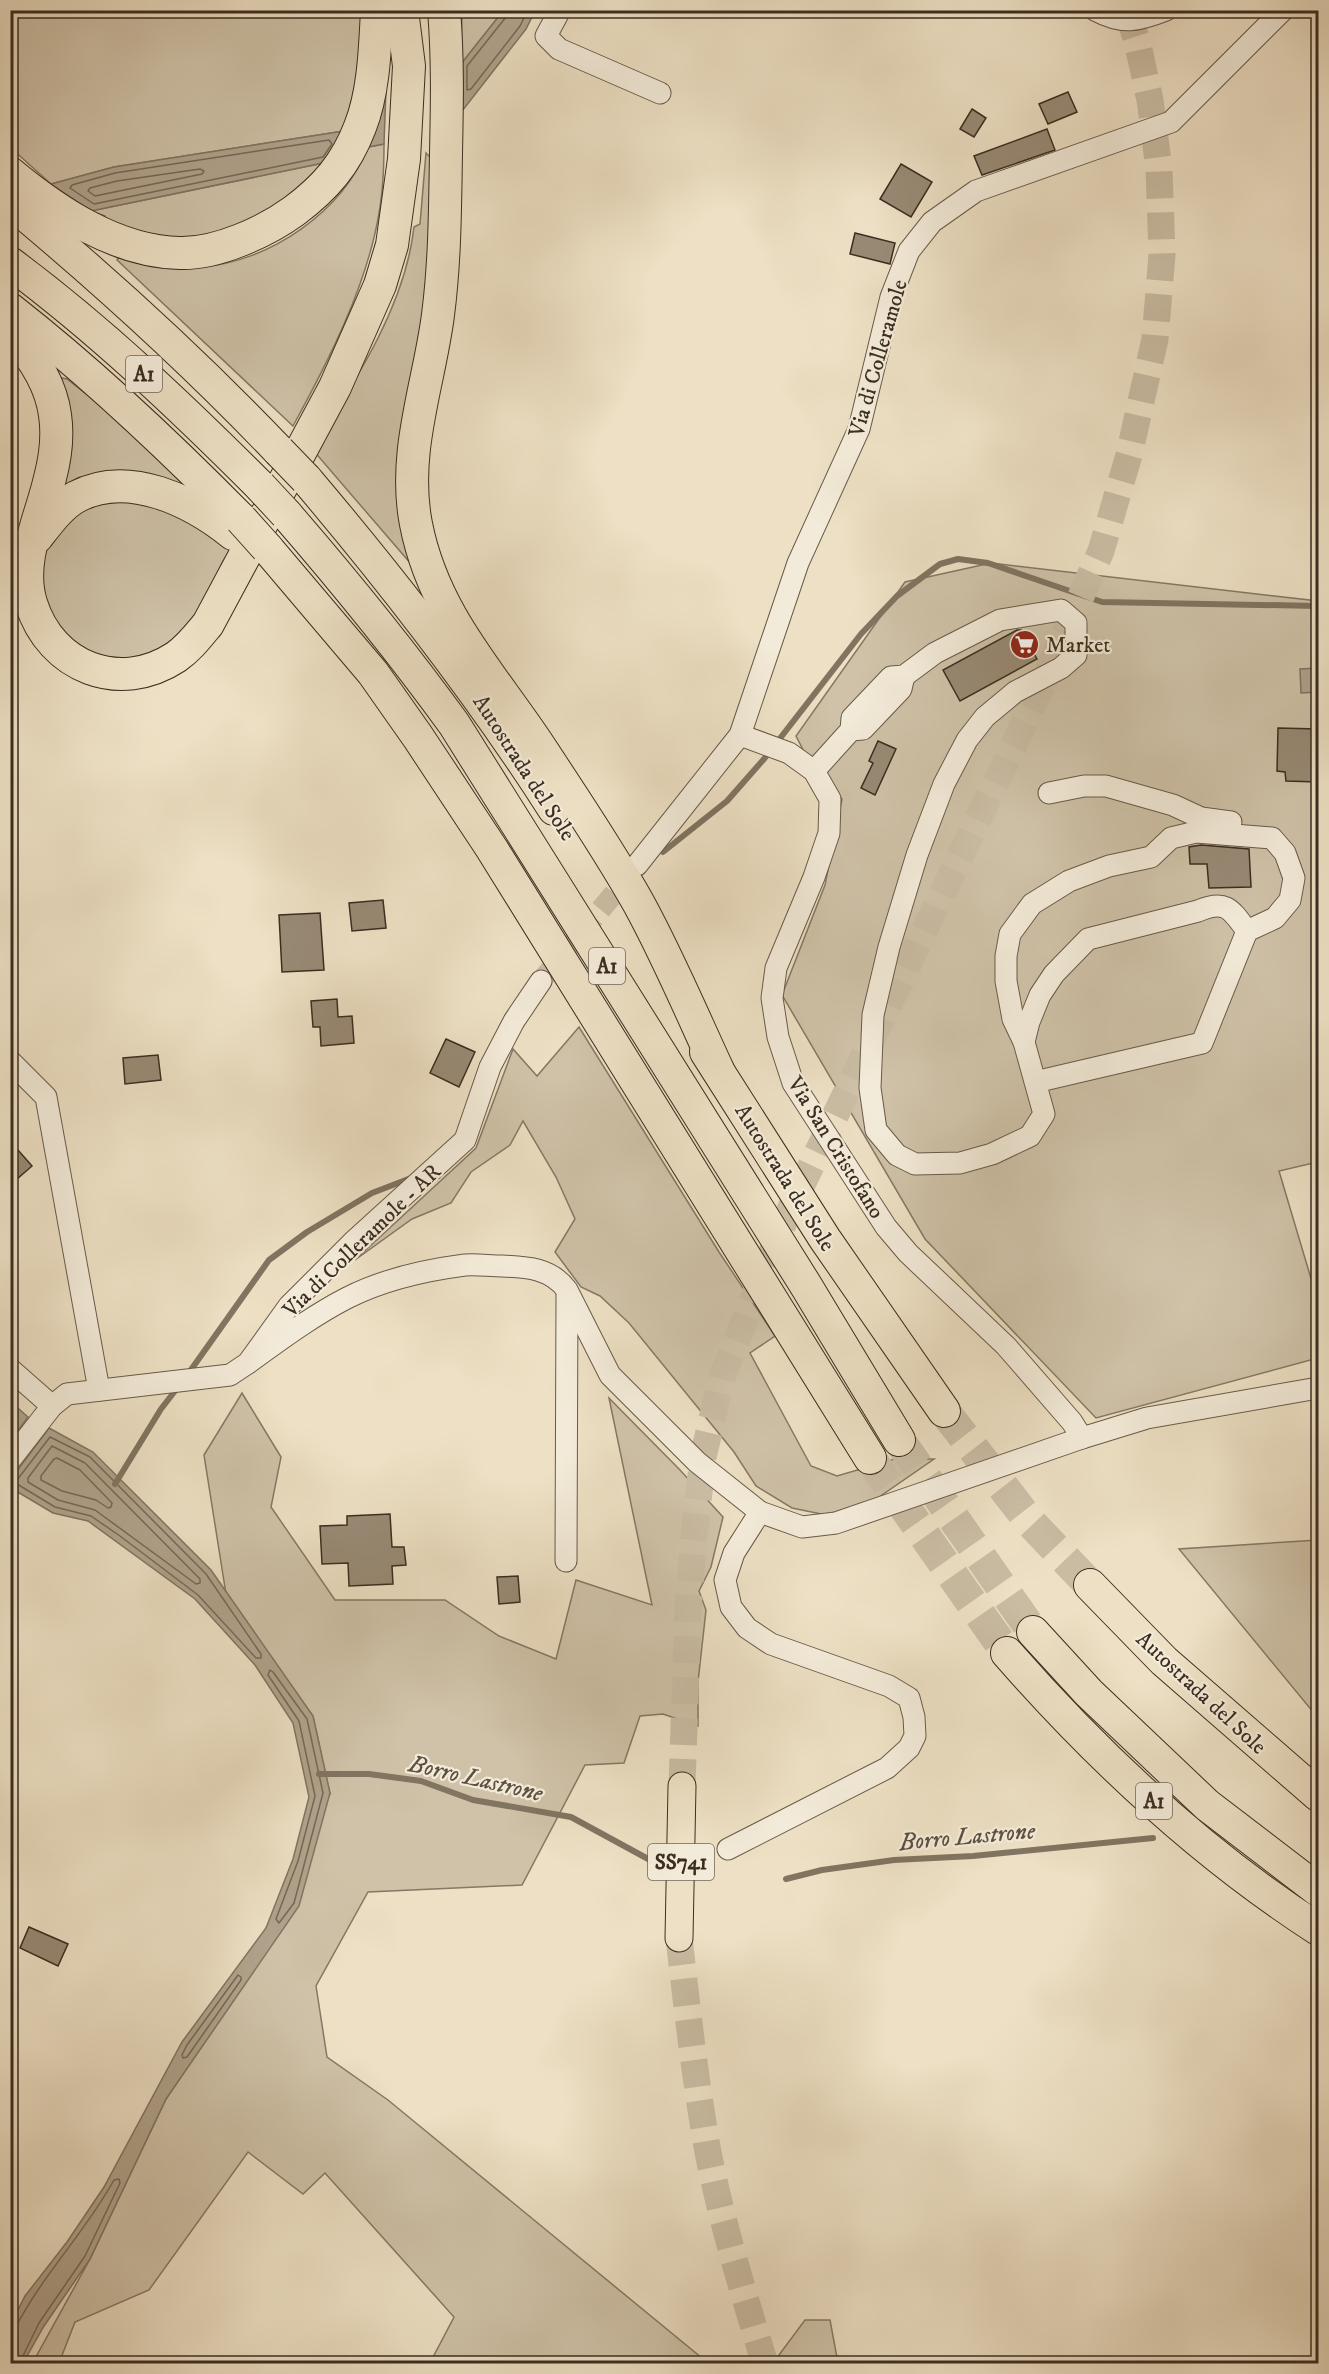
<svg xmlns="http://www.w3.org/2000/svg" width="1329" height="2374" viewBox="0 0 1329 2374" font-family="'IM FELL DW Pica',serif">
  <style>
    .green { fill: #cfc2a8; stroke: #857864; stroke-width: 1.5 }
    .water { fill: #b0a38c; stroke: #817461; stroke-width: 1.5 }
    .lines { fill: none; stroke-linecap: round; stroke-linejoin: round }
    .shore { stroke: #766856; stroke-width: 1.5 }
    .stream { stroke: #817461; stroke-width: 6 }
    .building { fill: #988a75; stroke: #3b2d20; stroke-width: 1.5 }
    .minor-tunnel { stroke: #c9bca3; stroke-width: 21; stroke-dasharray: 21 10; stroke-linecap: butt }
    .major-tunnel { stroke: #c9bca3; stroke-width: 27; stroke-dasharray: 27 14; stroke-linecap: butt }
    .highway-tunnel { stroke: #c9bca3; stroke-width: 32; stroke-dasharray: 32 16; stroke-linecap: butt }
    .minor-casing { stroke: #685a49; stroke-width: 23 }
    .major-casing { stroke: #3b2d20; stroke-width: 29 }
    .highway-casing { stroke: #3b2d20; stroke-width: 34 }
    .minor { stroke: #f3ebd9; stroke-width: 21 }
    .major { stroke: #ede0c4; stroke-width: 27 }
    .highway { stroke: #ede0c4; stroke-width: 32 }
    .highway-bridge-casing { stroke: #3b2d20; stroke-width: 34; stroke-linecap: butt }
    .highway-bridge { stroke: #ede0c4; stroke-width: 32 }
    .labels { text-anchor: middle; stroke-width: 4.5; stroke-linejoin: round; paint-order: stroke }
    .shield { fill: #f3ebd9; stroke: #726658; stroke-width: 1.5 }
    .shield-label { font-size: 21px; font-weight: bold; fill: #3b2d20 }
    .street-label { font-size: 22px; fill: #3b2d20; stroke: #f3ebd9 }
    .poi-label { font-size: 22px; fill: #3b2d20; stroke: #f3ebd9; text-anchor: start }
    .water-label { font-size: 24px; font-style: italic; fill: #5e5040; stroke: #f3ebd9 }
  </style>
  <rect width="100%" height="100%" fill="#ede0c4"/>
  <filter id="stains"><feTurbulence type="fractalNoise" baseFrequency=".00333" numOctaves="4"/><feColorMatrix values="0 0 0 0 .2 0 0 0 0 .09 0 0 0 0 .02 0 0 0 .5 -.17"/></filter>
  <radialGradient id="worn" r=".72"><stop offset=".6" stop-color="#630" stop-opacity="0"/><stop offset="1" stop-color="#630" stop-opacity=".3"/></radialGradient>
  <g class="green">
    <path d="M11,11H363L361,82L344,131L114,167L51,184L11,148Z"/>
    <path d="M462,11H503L461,64Z"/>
    <path d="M384,144C384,167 383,191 379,213C367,286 328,362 293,426L117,260L119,257C143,260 178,268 201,267C270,262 343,211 368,147Z"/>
    <path d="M426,153L430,157V220L412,565L312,449C354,383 405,307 414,227L420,224Z"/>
    <path d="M328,162L297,197L234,232L176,240L103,222L105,216L91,211Z"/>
    <path d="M62,378L67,379L118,419L186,487L62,492C76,451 75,423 61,382Z"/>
    <path d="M149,498L234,544L223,561L199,612L184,638L156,657L118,660L75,649L52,626L38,577L44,550L80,507Z"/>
    <path d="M991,563L1318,601V1162L1279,1171L1318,1302V1358L1096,1418L925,1239L782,995L825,885L842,799L814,771L796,736L905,582Z"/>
    <path d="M579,1027L719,1252L775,1336L750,1353L811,1466L837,1476L895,1459H934L879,1497L826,1515L792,1508L756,1486L734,1452L629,1323L600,1296L581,1287L555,1252L575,1219L556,1177L523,1121L510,1145L471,1172L451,1203L412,1219L355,1260L476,1148L513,1049L537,1076Z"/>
    <path d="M242,1393L281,1457L271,1507L335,1600H445L499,1636L556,1659L576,1580L652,1605L609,1398L680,1470L723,1517L711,1567L699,1591L706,1610L698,1682V1726L663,1714L640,1716L624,1763L585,1765L522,1885L368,1892L316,1986L327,2057L388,2100L708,2363H430L454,2317L325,2173L303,2194L248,2152L149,2290L75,2322L59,2363L32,2364L90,2259L166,2099L230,2004L330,1794L313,1716L226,1594L204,1455Z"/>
    <path d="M1318,1540V1718L1179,1549Z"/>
    <path d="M805,2320H830L838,2363H773Z"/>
  </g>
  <g class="water">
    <path d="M503,11H535L526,29L459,115L461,64Z"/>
    <path d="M386,90L384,144L368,147Z"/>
    <path d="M344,131L328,162L91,211L51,184L114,167Z"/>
    <path d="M1318,668V692L1301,693L1300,669Z"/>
    <path d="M11,1402L28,1417L11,1440Z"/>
    <path d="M49,1428L93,1452L211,1570L313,1716L330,1793L299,1906L166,2099L90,2259L44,2326L23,2363L11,2364V2324L25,2296L67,2242L104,2187L182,2042L266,1928L293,1859L309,1797L293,1723L255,1665L195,1599L88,1521L53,1513L11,1488V1479Z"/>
  </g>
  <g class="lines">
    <g class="shore">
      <path d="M507,10L506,17L467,66V90L471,89L520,26L528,10"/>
      <path d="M329,140L332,144L323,157L94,204L70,188L72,185L115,173Z"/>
      <path d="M200,169L204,171L202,174L95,196L88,191L90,188L117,181Z"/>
      <path d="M50,1437L90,1457L206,1574L261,1654V1658H256L198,1595L120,1536L91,1516L55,1507L17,1484V1480Z"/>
      <path d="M52,1446L85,1463L200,1579V1583L196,1584L95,1510L58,1500L28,1482V1478Z"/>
      <path d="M57,1458L80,1470L112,1503L111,1507L108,1508L96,1500L62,1491L41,1480V1476L54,1459Z"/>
      <path d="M270,1670L273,1672L307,1719L323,1793L294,1903L279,1923L276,1919L298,1861L315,1796L299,1721L268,1675Z"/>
      <path d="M238,1975L241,1977V1980L187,2057L183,2058L182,2055L187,2045Z"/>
      <path d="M10,2325L18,2323C45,2272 86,2231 114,2180L119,2179L120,2183L85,2256L39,2323L19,2364"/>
    </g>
    <g class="stream">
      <path d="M663,852L727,801L764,759L861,634L897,596L940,564L958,559L988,563L1102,602L1318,606"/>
      <path d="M188,1374L269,1260L307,1232L372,1193L411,1178"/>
      <path d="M115,1484L161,1409L178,1387"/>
      <path d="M319,1774H369L421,1781L473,1800L571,1817L650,1860"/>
      <path d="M786,1879L822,1870L894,1860L973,1856L1153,1838"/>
    </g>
  </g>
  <g class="building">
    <path d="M1068,92L1077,112L1048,124L1039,104Z"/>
    <path d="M972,109L986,118L974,137L960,129Z"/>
    <path d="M1047,129L1055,150L982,175L974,156Z"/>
    <path d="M901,164L932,182L911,217L880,199Z"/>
    <path d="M855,233L895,243L890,264L850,254Z"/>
    <path d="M1017,630H1021L1037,659L960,701L943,670Z"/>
    <path d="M1278,728L1318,729V782L1286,781L1285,772L1277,771Z"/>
    <path d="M878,741L896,749L875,795L861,788L873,763L869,761Z"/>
    <path d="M1201,845L1249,849L1251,887L1209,888L1207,864H1190L1189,847Z"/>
    <path d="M383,900L386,928L352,931L349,903Z"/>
    <path d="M320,913L324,970L282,972L279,915Z"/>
    <path d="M337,999L338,1017L352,1016L354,1043L321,1046L320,1027H313L311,1001Z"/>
    <path d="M446,1039L475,1052L459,1087L430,1073Z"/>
    <path d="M158,1055L161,1080L125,1084L123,1058Z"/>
    <path d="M10,1141L32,1166L10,1185Z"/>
    <path d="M390,1514L392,1547H404L406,1565L392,1566L393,1584L349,1586L348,1563L322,1564L320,1526L347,1525V1516Z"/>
    <path d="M518,1576L520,1602L499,1604L497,1577Z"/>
    <path d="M29,1927L68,1944L58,1966L20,1948Z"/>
  </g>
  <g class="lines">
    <path class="minor-tunnel" d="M541,981L633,871"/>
    <g class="major-tunnel">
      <path d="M682,1786L688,1609L693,1546L703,1457L722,1377L784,1222L1031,709L1101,551L1129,455L1155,339L1162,255L1159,169L1150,100L1137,41L1127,10"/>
      <path d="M679,1938C687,2008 695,2078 707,2147C721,2220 743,2292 765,2364"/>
    </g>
    <g class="highway-tunnel">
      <path d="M944,1411L1031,1523L1090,1585"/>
      <path d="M899,1440L1033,1632"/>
      <path d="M870,1458L1007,1653"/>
    </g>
    <defs>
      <g id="minor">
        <path d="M560,10L546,36L559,49L660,93"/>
        <path d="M1095,10C1123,25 1138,21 1166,10"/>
        <path d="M851,730L863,729L901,689L904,676"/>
        <path d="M740,735L789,753L814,771L830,799L829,833L814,877L776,968L772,998L778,1037L793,1083L886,1227L908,1253L1006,1346L1072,1422L1082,1438"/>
        <path d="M814,771L851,730L852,718L891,677L904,676L935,653L1000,620L1061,610L1076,623V655L1061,668L1015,692L985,717L967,740L944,784L917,855L889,947L873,1015L870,1088L876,1130L897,1155L915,1164L960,1163L992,1154L1030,1136L1044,1114L1024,1042L1013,1019L1006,981V956L1010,934L1032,904L1069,881L1109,866L1151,857L1171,838L1196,832L1272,838L1285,853L1294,878L1290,900L1275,918L1247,931L1202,1043L1035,1082"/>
        <path d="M1049,793L1084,786H1106L1173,805L1201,818L1231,822"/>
        <path d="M637,865L740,735L798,563L859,429L891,297L909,251L932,222L976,191L1171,122L1283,10"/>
        <path d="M1024,1042L1029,1022L1040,995L1054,974L1088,939L1198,911C1226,899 1231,909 1247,931"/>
        <path d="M10,1061L46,1097L99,1390"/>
        <path d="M248,1363C280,1340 312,1316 347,1298C382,1280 426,1270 465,1265C477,1264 490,1266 502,1266C527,1267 551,1268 567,1290L610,1375L697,1462L760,1512L802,1527L836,1523L1082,1438L1147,1418L1318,1388"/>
        <path d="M10,1369L52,1406"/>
        <path d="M10,1460L52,1406L67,1394L230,1375L248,1363L289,1306L355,1240L465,1140L490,1067L514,1021L541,981"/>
        <path d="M566,1561L567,1295"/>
        <path d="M728,1849L887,1768L909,1748L915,1736L914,1717L909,1698L889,1686L771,1644L747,1628L731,1607L725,1580L734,1553L760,1512"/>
      </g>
      <path id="major" d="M679,1938L682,1786"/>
      <g id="highway">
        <path d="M444,10C448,58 447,106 446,154C445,208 445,261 438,315C429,385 402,452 416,524C434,617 495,677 544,753C576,802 610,852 639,904C668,957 692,1014 718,1070"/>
        <path d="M10,173C57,212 117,252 180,253C217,254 265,232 294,211C325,188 346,164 360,127C374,92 375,48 377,10"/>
        <path d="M10,202C104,280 195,363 279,451"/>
        <path d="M10,263C100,330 181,407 260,486"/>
        <path d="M10,309C93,374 168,445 241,519"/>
        <path d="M10,331C31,354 51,384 55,415C58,435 55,459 50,478C41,518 18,561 31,603C51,668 120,694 176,657C189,648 198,636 208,624L335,387L380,285L392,245L404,159L409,66L402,10"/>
        <path d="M306,479C395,584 479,692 554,809"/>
        <path d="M286,514C345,582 401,651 454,724L805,1284L899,1440"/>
        <path d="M37,537C48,523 60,506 76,497C128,469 192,501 233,534"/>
        <path d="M267,548L373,673L418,737L492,849L870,1458"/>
        <path d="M706,1052L825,1239L944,1411"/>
        <path d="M1090,1585L1164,1661L1318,1795"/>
        <path d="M1033,1632L1089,1693L1207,1805L1318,1890"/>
        <path d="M1007,1653C1098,1757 1202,1854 1318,1929"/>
      </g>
    </defs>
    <use href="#minor" class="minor-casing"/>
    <use href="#major" class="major-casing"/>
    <use href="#highway" class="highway-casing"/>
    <use href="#minor" class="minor"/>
    <use href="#major" class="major"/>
    <use href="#highway" class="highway"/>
    <defs>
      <g id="highway-bridge">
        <path d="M279,451L306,479"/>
        <path d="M260,486L286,514"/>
        <path d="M241,519L267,548"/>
      </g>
    </defs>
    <use href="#highway-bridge" class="highway-bridge-casing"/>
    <use href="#highway-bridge" class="highway-bridge"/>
  </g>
  <defs>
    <symbol id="supermarket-disc" viewBox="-11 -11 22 22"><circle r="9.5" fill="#8f2418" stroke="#f3ebd9"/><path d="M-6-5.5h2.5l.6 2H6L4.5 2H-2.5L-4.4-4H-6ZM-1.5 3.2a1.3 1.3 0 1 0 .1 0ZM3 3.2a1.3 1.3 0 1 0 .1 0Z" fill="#fff"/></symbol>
  </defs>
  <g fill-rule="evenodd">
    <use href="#supermarket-disc" x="1008" y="628" width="33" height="33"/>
  </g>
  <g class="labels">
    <g class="shield">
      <rect x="126" y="356" width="36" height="36" rx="4.5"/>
      <rect x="589" y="948" width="36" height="36" rx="4.5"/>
      <rect x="1136" y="1783" width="36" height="36" rx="4.5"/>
      <rect x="648" y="1844" width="66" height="36" rx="4.5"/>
    </g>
    <g class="shield-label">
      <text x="144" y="381">A1</text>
      <text x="607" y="973">A1</text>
      <text x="1154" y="1808">A1</text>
      <text x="681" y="1869">SS741</text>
    </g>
    <g class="street-label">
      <text transform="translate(877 358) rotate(-74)" y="8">Via di Colleramole</text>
      <text transform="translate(525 767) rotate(57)" y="8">Autostrada del Sole</text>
      <text transform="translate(837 1147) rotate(58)" y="8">Via San Cristofano</text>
      <text transform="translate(786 1177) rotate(58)" y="8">Autostrada del Sole</text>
      <text transform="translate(361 1240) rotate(-44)" y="8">Via di Colleramole - AR</text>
      <text transform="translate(1202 1692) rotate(43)" y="8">Autostrada del Sole</text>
    </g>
    <g class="poi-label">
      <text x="1046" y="652">Market</text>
    </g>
    <g class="water-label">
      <text transform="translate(476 1778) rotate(13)" y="8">Borro Lastrone</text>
      <text transform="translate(967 1836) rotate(-5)" y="8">Borro Lastrone</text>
    </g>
  </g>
  <rect width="1329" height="2374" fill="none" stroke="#ede0c4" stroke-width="36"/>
  <rect x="12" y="12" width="1305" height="2350" fill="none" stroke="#3b2d20" stroke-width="3"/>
  <rect x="18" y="18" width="1293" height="2338" fill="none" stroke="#3b2d20" stroke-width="1.5"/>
  <rect width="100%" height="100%" filter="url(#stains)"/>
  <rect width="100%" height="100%" fill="url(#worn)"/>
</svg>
